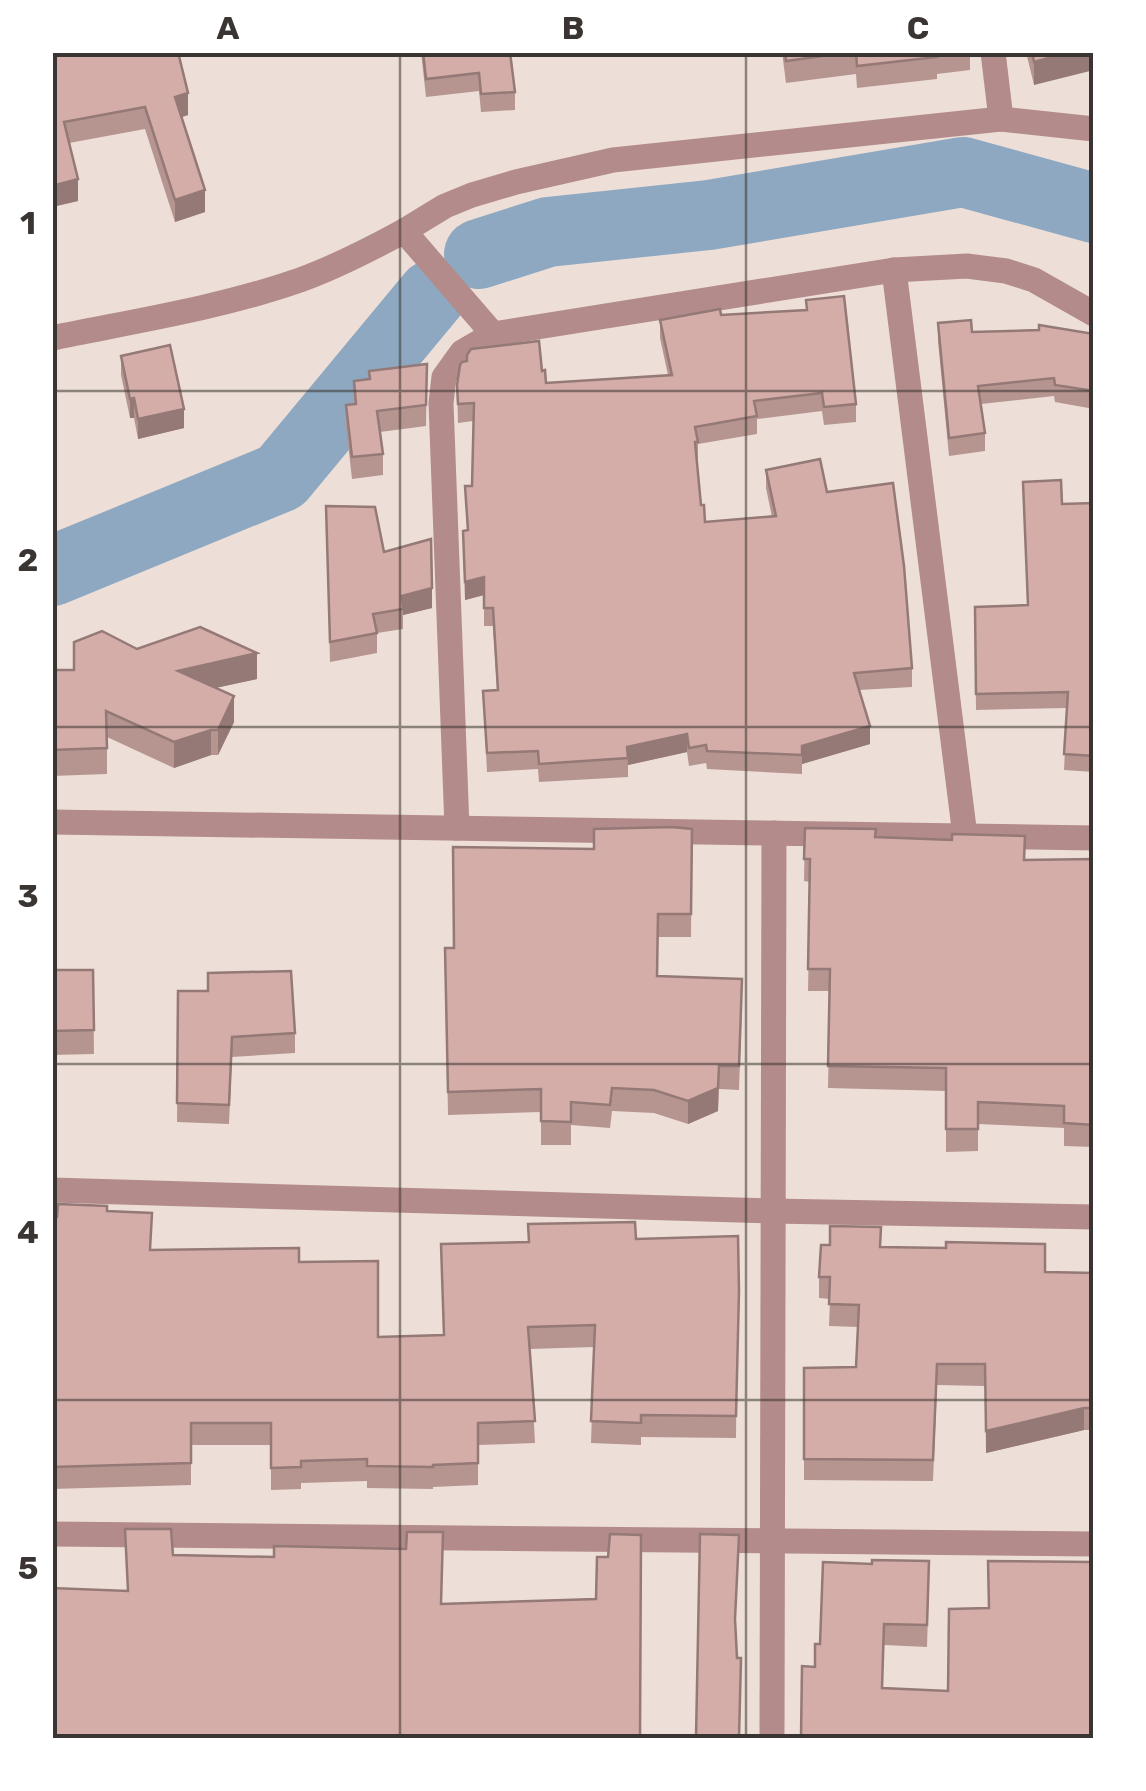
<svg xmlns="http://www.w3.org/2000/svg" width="1146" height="1791" viewBox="0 0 1146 1791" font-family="Rubik,sans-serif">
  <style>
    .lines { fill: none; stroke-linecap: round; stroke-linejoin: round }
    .river { stroke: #8da8c0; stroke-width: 70 }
    .minor { stroke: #b38b8b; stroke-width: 25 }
    .wall { fill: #b69591 }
    .shaded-wall { fill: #947976 }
    .building { fill: #d4ada9; stroke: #947976; stroke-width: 2.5 }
    .grid { fill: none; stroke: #3a3532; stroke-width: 2.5; stroke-opacity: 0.55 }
    .neatline { fill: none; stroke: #3a3532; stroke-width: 4 }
    .grid-label { font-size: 32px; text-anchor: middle; font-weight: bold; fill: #3a3532 }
  </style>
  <rect width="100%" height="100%" fill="#eddfd8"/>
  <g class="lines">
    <g class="river">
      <path d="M479,254L548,232L709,215L963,172L1094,208"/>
      <path d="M52,571L281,477L432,295"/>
    </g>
    <g class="minor">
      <path d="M993,52L1001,119"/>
      <path d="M404,231L445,206L472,195L516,182L613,160L1001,119L1094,129"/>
      <path d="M894,270L965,836"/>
      <path d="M52,338C135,321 220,308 300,280C336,267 371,249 404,231L493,334"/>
      <path d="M52,822L1094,838"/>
      <path d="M457,828L441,403L444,377L462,352L493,334L894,270L967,266L1006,271L1034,280L1094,314"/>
      <path d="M52,1190L772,1211L1094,1217"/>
      <path d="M52,1534L1094,1544"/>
      <path d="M772,1738L774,833"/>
    </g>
  </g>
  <g class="wall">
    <path d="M52,52L188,115L182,117L205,212L175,222L145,129L69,143L78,201L52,207Z"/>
    <path d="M421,52H510L515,92V110L481,112L479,91L426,97Z"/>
    <path d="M782,52H970V70L937,74V79L857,88L856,74L786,83Z"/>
    <path d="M1026,52H1094L1034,85Z"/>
    <path d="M806,300L856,404V422L824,425L822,411L757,419V434L698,444V460H697L701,505L705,522L772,517L766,488V470L827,492L912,668V687L859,690L870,744L802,764V774L707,769L706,763L689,766L687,752L628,765V777L539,782L538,769L487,772L483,691L497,690L493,626H484V595L465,600L463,550L467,530L465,486H472L473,421L458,423L457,385L542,371L546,383L668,375L660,338V320L721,315L806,310Z"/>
    <path d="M938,323L972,332L1094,334V409L1055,402L1054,396L981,404L985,433V451L949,456L938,341Z"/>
    <path d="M121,356L184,428L138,439L134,418H130L121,375Z"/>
    <path d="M427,364L426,426L380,432L383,454V475L352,479L346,426V405L354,404V381L369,380V371Z"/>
    <path d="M1094,503V772L1064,770L1067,708L976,710L975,607L1027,605L1062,504Z"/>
    <path d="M326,506L384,552L432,608L403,615V629L377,633V653L330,662Z"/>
    <path d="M137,649L257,679L215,688L234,722L218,755H211L174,768L107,737V774L52,776V673L74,670Z"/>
    <path d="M805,828L1025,860L1094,885V1147L1064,1146V1128L978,1124V1151L946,1152V1091L828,1088L830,991H808L810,882L804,881Z"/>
    <path d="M692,829L691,937H658L657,976L742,1002L739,1090L719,1089L718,1111L688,1124L654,1113L612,1111L610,1128L571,1125V1145H541V1112L448,1115L445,948H454L594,849Z"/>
    <path d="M52,970H93L94,1054L52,1055Z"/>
    <path d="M178,991L295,1033V1053L232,1057L229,1124L177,1122Z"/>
    <path d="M107,1211L151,1250L299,1262L378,1337L444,1335L636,1239L738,1236L736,1438L641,1437V1445L591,1443L594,1347L530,1349L535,1443L478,1445V1485L433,1487V1489L367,1488V1481L301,1483V1489L271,1490V1445H191V1485L52,1489V1217Z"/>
    <path d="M881,1247L1045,1272L1094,1273V1430H1084L986,1453L985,1386L937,1385L933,1481L804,1480V1368L856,1367L858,1327L829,1326L830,1299L819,1298V1277Z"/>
    <path d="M929,1583L927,1647L884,1645L882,1688L1094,1738H801L820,1644Z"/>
  </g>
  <g class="shaded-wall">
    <path d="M1071,52H1094V70L1034,85V62Z"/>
    <path d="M188,93V115L175,119V97Z"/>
    <path d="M78,179V201L52,207V186Z"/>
    <path d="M205,190V212L175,222V200Z"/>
    <path d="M134,398V418H130V399Z"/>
    <path d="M184,409V428L138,439V419Z"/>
    <path d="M484,577V595L465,600V582Z"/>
    <path d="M432,588V608L403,615L402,596Z"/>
    <path d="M257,653V679L178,696V671Z"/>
    <path d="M234,696V722L218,755V730Z"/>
    <path d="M870,726V744L802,764V774V746Z"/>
    <path d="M211,730V755L174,768V742Z"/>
    <path d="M687,734V752L628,765L627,747Z"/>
    <path d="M719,1066L718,1111L688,1124V1101Z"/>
    <path d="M1084,1408V1430L986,1453V1431Z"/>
  </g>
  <g class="building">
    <path d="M52,52H178L188,93L175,97L205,190L175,200L145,107L64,122L78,179L52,186Z"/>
    <path d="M423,52H510L515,92L481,94L479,73L426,79Z"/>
    <path d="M785,52H851L786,61Z"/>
    <path d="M856,52H937V57L857,66Z"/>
    <path d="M1032,52H1071L1034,62Z"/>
    <path d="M844,296L856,404L824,407L822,393L754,401L757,416L695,427L698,442H695L701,505H704L705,522L776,516L766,470L820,459L827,492L893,483L904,566L912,668L854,673L870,726L802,746V755L707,751L706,745L689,748L687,734L627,747L628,758L539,764L538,751L487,753L483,691L498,690L493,608H484V577L465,582L463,531L468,530L465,486H472L474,403L458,404L457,385L460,365L462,362L467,361V355L471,349L539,341L542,371L545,370L546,383L672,375L660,320L720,309L721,315L807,310L806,300Z"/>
    <path d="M971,320L972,332L1039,330V325L1094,334V391L1055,385L1054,378L978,386L985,433L949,438L938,323Z"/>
    <path d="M170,345L184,409L138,419L134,398L130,399L121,356Z"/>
    <path d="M427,364L426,405L377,411L383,454L352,457L346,405L356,404L354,381L370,379L369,371Z"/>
    <path d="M1061,480L1062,504L1094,503V756L1064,754L1068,692L976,694L975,607L1028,605L1023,482Z"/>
    <path d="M326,506L375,507L384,552L431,539L432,588L402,596L403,609L373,614L377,633L330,642Z"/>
    <path d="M200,627L257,653L178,671L234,696L218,730H211L174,742L106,711L107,748L52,750V673L55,670H74V642L102,631L137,649Z"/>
    <path d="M672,827L692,829L691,914H658L657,976L742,979L739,1066H719L718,1088L688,1101L654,1090L612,1088L610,1105L571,1102V1122L541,1121V1089L448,1092L445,948H454L453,847L594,849V829Z"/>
    <path d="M805,828L876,829L875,837L952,840V834L1025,836L1024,860L1093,859L1094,1125L1064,1123V1106L978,1102V1129H946V1068L828,1066L830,969H808L810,859H804Z"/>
    <path d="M52,970H93L94,1030L52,1031Z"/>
    <path d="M291,971L295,1033L232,1037L229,1105L177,1103L178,991H208V973Z"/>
    <path d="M58,1204L107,1206V1211L152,1213L150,1250L299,1248V1262L378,1261V1337L444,1335L441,1244L529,1242L528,1224L635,1222L636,1239L738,1236L739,1291L736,1416L641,1415V1423L591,1421L595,1325L528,1327L535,1421L478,1423V1463L433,1465V1467L367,1466V1459L301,1461V1467L271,1468V1423H191V1463L52,1467V1217H57Z"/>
    <path d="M830,1226L881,1227L880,1247L946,1248V1242L1045,1244V1272L1094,1273L1092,1342H1094V1408H1084L986,1431L985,1364H937L933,1460L804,1459V1368L856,1367L859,1305L829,1304L830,1277H819L821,1245H830Z"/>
    <path d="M125,1529H171L173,1555L274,1557V1546L406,1549L407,1532H443L441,1604L596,1599L597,1557H608L610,1534L641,1535L640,1738H52V1588L128,1591Z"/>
    <path d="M700,1534L739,1535L735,1619L737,1658H741L739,1738H696Z"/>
    <path d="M1093,1548L1094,1738H801L802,1666L815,1667V1644H820L823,1562L872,1564V1560L929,1561L927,1625L884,1624L882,1688L948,1691L949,1609L989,1608L988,1561L1092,1562Z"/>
  </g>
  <path class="grid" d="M400,52V1738M746,52V1738M52,391H1094M52,727H1094M52,1064H1094M52,1400H1094"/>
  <rect width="1146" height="1791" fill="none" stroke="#ffffff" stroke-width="110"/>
  <rect x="55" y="55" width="1036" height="1681" class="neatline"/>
  <g class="grid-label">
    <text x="228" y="39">A</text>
    <text x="573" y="39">B</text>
    <text x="918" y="39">C</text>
    <text x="28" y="234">1</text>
    <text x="28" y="571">2</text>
    <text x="28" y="907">3</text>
    <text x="28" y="1243">4</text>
    <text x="28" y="1579">5</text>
  </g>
</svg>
